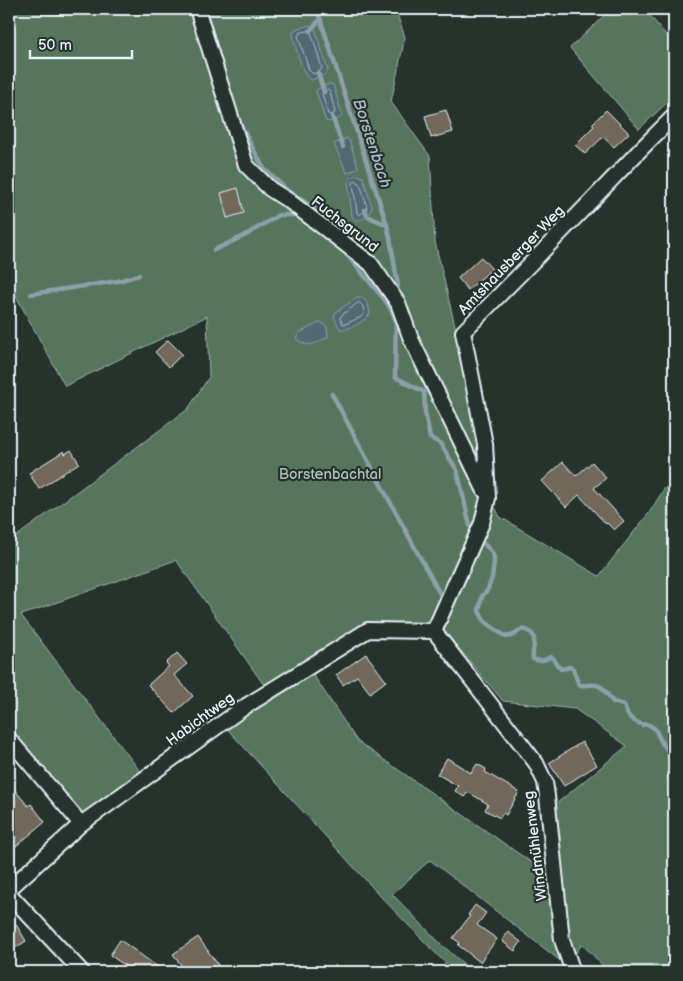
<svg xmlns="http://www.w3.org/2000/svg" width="683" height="981" viewBox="0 0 683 981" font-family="'Balsamiq Sans',sans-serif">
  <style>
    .green { fill: #55755d; stroke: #9eb3aa; fill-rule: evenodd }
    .water { fill: #506a75; stroke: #8da0a9 }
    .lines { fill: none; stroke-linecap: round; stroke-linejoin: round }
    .shore { stroke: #abbbc4; stroke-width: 1 }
    .stream { stroke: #8da0a9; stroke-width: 4.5 }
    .building { fill: #71685a; stroke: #e8f1f8 }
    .minor-casing { stroke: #e8f1f8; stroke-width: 18 }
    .minor { stroke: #26332d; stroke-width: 14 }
    .labels { text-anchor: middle; stroke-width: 4.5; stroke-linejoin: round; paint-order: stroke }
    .street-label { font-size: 15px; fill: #e8f1f8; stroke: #26332d }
    .park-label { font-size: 15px; fill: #adbfba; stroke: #26332d }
    .water-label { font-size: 16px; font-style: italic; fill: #abbbc4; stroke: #26332d }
  </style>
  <rect width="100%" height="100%" fill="#26332d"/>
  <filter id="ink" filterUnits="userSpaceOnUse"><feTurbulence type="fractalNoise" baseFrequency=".02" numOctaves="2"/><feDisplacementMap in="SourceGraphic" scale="10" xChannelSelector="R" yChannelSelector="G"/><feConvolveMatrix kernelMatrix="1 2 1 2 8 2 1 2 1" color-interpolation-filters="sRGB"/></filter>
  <g filter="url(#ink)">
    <g class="green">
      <path d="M9,9H395L405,37L391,102L430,156L435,242L482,439L487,492L500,517L599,576L649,513L664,489L674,479V972H609L582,944L567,966L430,860L392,894L443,946L465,965L458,972H454L383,899L220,721L266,688L176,560L21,615L143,775L84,817L9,729V542L188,409L209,377L207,316L65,386L17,298L9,270ZM366,623L441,627L503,701L575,709L627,746L551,808L558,881L357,741L306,664Z"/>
      <path d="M611,9H644L674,44V96L639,129L570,48Z"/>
    </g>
    <g class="water">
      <path d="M311,25L315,29L328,70C326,74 324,75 319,77C318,77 312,80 311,80C303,79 295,44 293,36V31L298,28Z"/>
      <path d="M329,84H332L334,87L342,116C339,119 330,123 326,121L325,119L316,91L318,89Z"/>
      <path d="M347,138L349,140L358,167L354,170L347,173L334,144Z"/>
      <path d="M358,175L363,177L372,207C369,215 364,221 355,220L352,216L348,182C351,177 353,176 358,175Z"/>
      <path d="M357,298H363L368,304L370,314C363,322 351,330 340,329L334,317L336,312Z"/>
      <path d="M321,322L327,327L328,337C313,344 311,349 296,339L299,333Z"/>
    </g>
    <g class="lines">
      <g class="shore">
        <path d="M308,31L311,32L322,68L320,71L313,74L309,70L298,36L300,33Z"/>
        <path d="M328,90L330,92L335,112L334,114L331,115L328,114L322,94L323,92Z"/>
        <path d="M357,181C363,187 364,198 367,207L364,212L359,215L357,213L353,183L354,181Z"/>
        <path d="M358,303H360L363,306L364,314L361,317L345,324H343L340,318L341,316Z"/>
      </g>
      <g class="stream">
        <path d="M205,9L225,77"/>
        <path d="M317,9L387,225L390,238L398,286"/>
        <path d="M310,31L313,27L321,19"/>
        <path d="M318,73L324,92"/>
        <path d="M332,116L343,147"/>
        <path d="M239,122L264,169L287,190L314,208"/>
        <path d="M365,210L367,216L387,225"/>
        <path d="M341,248L385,300L393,313L395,319"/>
        <path d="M214,250L244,236L279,215H298"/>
        <path d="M31,294L118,281L139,275"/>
        <path d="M396,313L395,377L424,392L425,412L430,438L440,443L457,470L470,526"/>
        <path d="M332,394L442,598"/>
        <path d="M483,543L491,551L494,557V562L492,578L487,591L482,596L479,611L484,621L506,637L514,635L522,629C542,633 531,646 533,659C539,662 544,661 550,657L553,658L558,666L561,669L571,667L573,669L579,685C585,686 590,684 596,685C604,686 608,696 613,702L624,705C627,718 632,720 643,725L645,724C656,726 656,732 661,741C664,746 668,750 671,755L669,780L674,784"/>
      </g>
    </g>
    <g class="building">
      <path d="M446,110L453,132L431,138L425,116Z"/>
      <path d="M606,110L629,133L614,147L603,137L585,154L575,145L594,126L592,124Z"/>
      <path d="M238,188L244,213L227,218L221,193Z"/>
      <path d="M481,257L492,269L468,290L458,278Z"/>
      <path d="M168,340L182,354L169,367L155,352Z"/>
      <path d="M71,450L79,463L39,489L29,473L64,451L65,454Z"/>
      <path d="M563,462L576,476L592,462L606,478L594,488L624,521L614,530L607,523L606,524L579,495L566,507L542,481Z"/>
      <path d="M177,653L187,664L174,675L193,696L174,713L148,685L169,666L166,663Z"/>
      <path d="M366,654L386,681L370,693L357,676L343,685L336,675Z"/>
      <path d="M582,742L597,765L564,786L549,763Z"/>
      <path d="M447,758L471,773L477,764L486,769L485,772L519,792L506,815L503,813L500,818L485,810L488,804L468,792L464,797L455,791L458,786L437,774Z"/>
      <path d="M9,783L28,806L31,804L45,822L9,852Z"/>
      <path d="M475,905L486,913L477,925L497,939L480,962L458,945L460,943L453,938L470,916L468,915Z"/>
      <path d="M9,913L26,941L9,952Z"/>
      <path d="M508,932L521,942L515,951L502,941Z"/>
      <path d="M198,937L223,972H186L173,954Z"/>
      <path d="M120,940L165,972H134L110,955Z"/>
    </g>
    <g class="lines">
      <defs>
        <g id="minor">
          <path d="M197,9L246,165L270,189L289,201L371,264L398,303L411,339L485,491"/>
          <path d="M434,631L482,523L488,498L485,444L463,332L540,254L643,147L674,116"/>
          <path d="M434,631L536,763L545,782L547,796L562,940L573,972"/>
          <path d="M9,739L81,824"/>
          <path d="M9,889L81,824L246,706L368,630L434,631"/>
          <path d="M9,894L82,972"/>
        </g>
      </defs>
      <use href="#minor" class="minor-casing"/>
      <use href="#minor" class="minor"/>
    </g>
  </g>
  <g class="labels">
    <g class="street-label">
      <text transform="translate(345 224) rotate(38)" y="5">Fuchsgrund</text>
      <text transform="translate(511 260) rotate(-46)" y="5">Amtshausberger Weg</text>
      <text transform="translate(200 719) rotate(-36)" y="5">Habichtweg</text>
      <text transform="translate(535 846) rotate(-97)" y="5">Windmühlenweg</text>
    </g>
    <g class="park-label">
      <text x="330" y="479">Borstenbachtal</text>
    </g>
    <g class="water-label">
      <text transform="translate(373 143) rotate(72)" y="6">Borstenbach</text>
    </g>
  </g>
  <rect width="683" height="981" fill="none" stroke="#26332d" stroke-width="30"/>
  <rect x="15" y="15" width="653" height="951" fill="none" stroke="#e8f1f8" stroke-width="2" filter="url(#ink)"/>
  <path d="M30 50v8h102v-8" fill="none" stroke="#e8f1f8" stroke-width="2.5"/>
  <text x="38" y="50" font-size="15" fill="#e8f1f8" stroke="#26332d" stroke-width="4" paint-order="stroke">50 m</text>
</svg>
